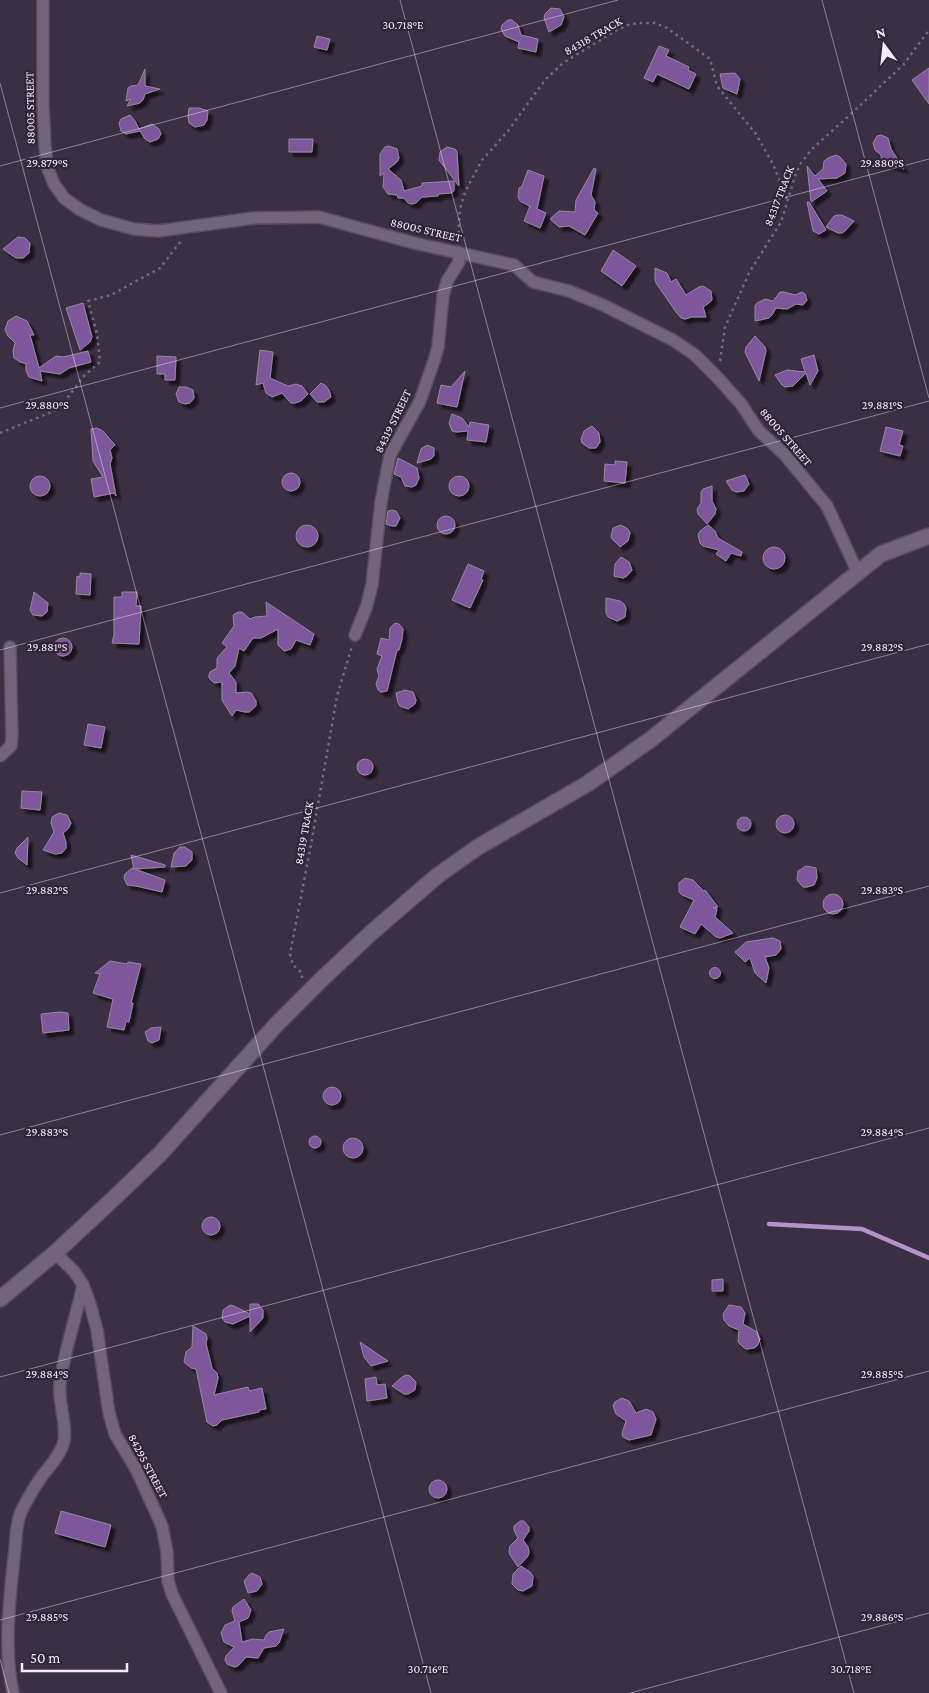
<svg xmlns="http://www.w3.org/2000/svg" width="929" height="1693" viewBox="0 0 929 1693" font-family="'Crimson Pro',serif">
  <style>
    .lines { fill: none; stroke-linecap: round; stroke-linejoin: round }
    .stream { stroke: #b495cb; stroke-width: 4.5 }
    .building { fill: #7e579b; stroke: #9688a1; filter: url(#shadow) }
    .minor-casing { stroke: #584e60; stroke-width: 14 }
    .tertiary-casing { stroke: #584e60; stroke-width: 18 }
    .path { stroke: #776c7f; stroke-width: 2.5; stroke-dasharray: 2.5 4; stroke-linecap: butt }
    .minor { stroke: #71647c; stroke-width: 11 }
    .tertiary { stroke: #71647c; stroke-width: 15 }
    .ticks { fill: none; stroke: #f3ecfa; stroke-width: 1; stroke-opacity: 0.45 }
    .labels { text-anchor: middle; stroke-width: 4.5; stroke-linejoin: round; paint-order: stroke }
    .street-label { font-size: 12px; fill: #f3ecfa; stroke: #31253a }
    .ticks-label { font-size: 12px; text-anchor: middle; fill: #f3ecfa; stroke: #31253a; stroke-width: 4.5; stroke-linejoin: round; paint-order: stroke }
  </style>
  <defs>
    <filter id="shadow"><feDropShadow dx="4.5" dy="4.5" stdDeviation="1" flood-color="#0009"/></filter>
  </defs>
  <rect width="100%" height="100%" fill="#3b2f44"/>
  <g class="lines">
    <path class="stream" d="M769,1224L862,1229L929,1258"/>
  </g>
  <g class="building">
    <path d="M551,8L560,9L564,17L561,25L549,32L544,18L545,14Z"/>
    <path d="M508,20H512L518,25L521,35L538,39L536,52L518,48L519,42L505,36L501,29L502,25Z"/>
    <path d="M317,36L330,39L327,50L314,47Z"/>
    <path d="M659,46L669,50L666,56L689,67L688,70L696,74L689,89L657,74L653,82L644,78Z"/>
    <path d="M929,68V104L912,80Z"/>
    <path d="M145,69V86L160,89L145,94L143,100L140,103L127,106L131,99L126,101L128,88L131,86L138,85Z"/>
    <path d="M735,73L740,79L737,94L723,88L720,74Z"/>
    <path d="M189,108H199L208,111L207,120L204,125L195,127L189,123L188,117Z"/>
    <path d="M130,115L135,121L140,131L126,134L121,131L119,123L121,119Z"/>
    <path d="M152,124L159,129L161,134L158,139L150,142L145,139L139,129Z"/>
    <path d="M881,135L888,138L891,149L904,169L882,163L881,155L875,150L873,143L877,136Z"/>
    <path d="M289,139H313L312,152H289Z"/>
    <path d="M389,146L397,149L399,158L397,162L388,169L401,180L404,191L422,186V183L454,181V191L451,193L438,194V196L422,197L416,203L412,204L408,203L404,198H398L397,195L388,194L383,187L384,173L380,176V154L385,147Z"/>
    <path d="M447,147L455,149L457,152L459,186L439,160L440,152Z"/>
    <path d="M836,155L840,157L846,164L845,173L837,178L818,179L827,191L811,202L807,166L815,176L823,169L824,161L828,158Z"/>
    <path d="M594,168L596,169L591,195L595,202L594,210L598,213L585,235L569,226L559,227L550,219L559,211L575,212L576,200Z"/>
    <path d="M528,170L544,176L537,209L546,213L540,228L524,221L530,206L531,207L520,201L518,197L519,188L522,186Z"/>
    <path d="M807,202H809L826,230L819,234L813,231Z"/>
    <path d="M838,215H842L854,221L845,231L842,233H838L826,227L834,216Z"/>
    <path d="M18,237L25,238L30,243L29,253L23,258H16L3,249Z"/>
    <path d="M613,250L636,266L622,286L601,271Z"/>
    <path d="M655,268L667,273L671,282L676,279L686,295L699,287L703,286L711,291L712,300L709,303L703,307L706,317H692L685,319L681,318L676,312L656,283L655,280Z"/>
    <path d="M780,292H784L795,295L802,292L805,294L807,300L803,305L796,304L787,309L776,308L772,315L769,318L755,321V306L757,303L765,299L773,301Z"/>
    <path d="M83,303L92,337L90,342L80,350L66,308Z"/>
    <path d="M16,316L27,321L34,335H30L39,368L56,356L63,357L88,351L91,362L69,368L60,374L40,371L42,381L29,377L26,371V364L20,362L14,358L13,351L15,343L8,336L5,330L8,321Z"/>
    <path d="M755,336L765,347L766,351L759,381L745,352L746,347Z"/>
    <path d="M260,350L273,352L270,378L288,386L296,384L302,386L308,394L301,401L295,403H291L282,393L272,397L266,393L263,383L256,385Z"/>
    <path d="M814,355L818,371L810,385L806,373L793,386L785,387L782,385L775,375L787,370L805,372L801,359Z"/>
    <path d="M157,356L176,357L175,380H165V374H157Z"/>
    <path d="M465,371L457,407L437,403L441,385L451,387Z"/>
    <path d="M321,383L325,385L329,390L331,397L324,402H317L310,394Z"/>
    <path d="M179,387H186L193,390L194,398L190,403L185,404L179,402L176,394Z"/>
    <path d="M452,414L462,418L469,427L470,422L489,425L486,442L467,440L468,431L456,432L452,431L449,423Z"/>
    <path d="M592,426L599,433L600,442L596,448H589L582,443L581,439L584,431Z"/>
    <path d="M886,427L903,431L899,445L903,446L900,456L880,451Z"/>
    <path d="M97,428L103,431L115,445L110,450L112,458L110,464L116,496L114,493L94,497L91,479L103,477L93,461L91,429Z"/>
    <path d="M427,445L434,448V456L431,459L417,463L421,449Z"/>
    <path d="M398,458L417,468L419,478L416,485L412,487L405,486L401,477L394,474Z"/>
    <path d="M615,461L627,462L625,483L604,481L605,464L615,465Z"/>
    <circle cx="291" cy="482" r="9"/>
    <path d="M745,475L749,484L744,491L736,492L732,490L726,481Z"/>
    <circle cx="459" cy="486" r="10"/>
    <circle cx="40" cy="486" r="10"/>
    <path d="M712,486V501L716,509L715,514L707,524L698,514L697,509L701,503V492L703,489Z"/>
    <path d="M392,510L396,511L400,518L396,526H392L386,524L388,511Z"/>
    <circle cx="446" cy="525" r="9"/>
    <path d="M621,525L628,529L630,533L628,541L620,547L613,540L611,537L613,528Z"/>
    <path d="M708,525L715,531L718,538L742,552L741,556L731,553L726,561L716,554L719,550L703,546L700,543L698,535L700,531Z"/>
    <circle cx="307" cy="536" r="11"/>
    <circle cx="774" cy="558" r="11"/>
    <path d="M621,557L629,562L632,570L627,576L623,578L614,576L615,564Z"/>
    <path d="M468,564L484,571L481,579L483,580L470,608L452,600Z"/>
    <path d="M80,573L91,574L90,595L76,594L77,576L80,577Z"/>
    <path d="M34,592L48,603L47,612L42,616L33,615L30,610Z"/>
    <path d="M122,592H137L136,606H141L139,644L112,643L114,635V597H122Z"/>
    <path d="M606,598L620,601L624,604L626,608L625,617L617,621L608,617L606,613Z"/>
    <path d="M266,602L314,634L310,645L296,640L291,649L284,651L278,645V629L261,638H253L244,651L239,648L235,666L229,673L236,682V693L247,692L251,693L256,701V706L249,712H245L236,710L232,716L222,700V682L214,683L209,678V675L210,672L217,668V658L227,647L222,643L234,626L233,615L238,612H242L250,619L255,617L267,616Z"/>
    <path d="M395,623L399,624L403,629L402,639L399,650H397L387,691L381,692L378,690L376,684L379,676L377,669L382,656L377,654L381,638L389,640L390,628Z"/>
    <circle cx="63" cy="647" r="9"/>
    <path d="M405,690L413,692L416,700L415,704L408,709L400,706L398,703L396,693Z"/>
    <path d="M88,724L105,727L101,748L84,745Z"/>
    <circle cx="365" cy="767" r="8"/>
    <path d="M22,791L42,792L40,810L21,808Z"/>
    <path d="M59,813L67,815L71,823L68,829L63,833L66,842V848L62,853L55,854L43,850L54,832L51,823L52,817Z"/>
    <circle cx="785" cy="824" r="9"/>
    <circle cx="744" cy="824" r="7"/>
    <path d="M28,837L27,865L18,858L15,853L17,848Z"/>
    <path d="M180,847H185L192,852V860L186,866L171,867L174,853Z"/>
    <path d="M131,855L165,865V867L134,869Z"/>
    <path d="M806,866L816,868L817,878L814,885L807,887H803L797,880L798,871Z"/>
    <path d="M132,868L165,880L162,892L136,886L127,885L124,878L125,874Z"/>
    <path d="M685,878L693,880L704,891L705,890L718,907L713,908L717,909L715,917L733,933L720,938L716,937L701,924L695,934L680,927L694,900L682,895L679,892V883Z"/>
    <circle cx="833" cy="904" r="10"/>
    <path d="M773,938L780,941L781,949L776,955L765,957L769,968L766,983L755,973L750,958L745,962L735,952L746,942Z"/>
    <path d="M110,961L127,964L128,962L141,964L131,1003H133L129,1022L126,1021L124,1030L107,1027L113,999L93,993L100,974L95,973Z"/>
    <circle cx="715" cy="973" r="5.5"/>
    <path d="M60,1012L68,1013L69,1030L43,1033L41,1014Z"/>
    <path d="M161,1027L159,1040L152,1043L148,1041L145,1032L151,1028Z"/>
    <circle cx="332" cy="1096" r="9"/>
    <circle cx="315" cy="1142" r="6"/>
    <circle cx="353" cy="1148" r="10"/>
    <circle cx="211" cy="1226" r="9"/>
    <path d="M723,1279V1291H712V1280Z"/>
    <path d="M250,1304H258L263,1310V1318L250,1332V1316L233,1324L225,1322L222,1318L223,1310L230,1305L234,1306L250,1314Z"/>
    <path d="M729,1305L741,1307L745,1313L743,1324L757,1332L760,1339L757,1346L754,1348L746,1349L743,1347L738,1342L739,1330L729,1326L724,1320L723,1314Z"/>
    <path d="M193,1326L206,1334L207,1338L206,1344L212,1368L217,1373L218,1378L214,1395L248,1387L249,1391L262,1388L266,1409L259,1410V1412L222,1420L217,1425L213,1426L207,1422L196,1369L191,1368L184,1362L186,1352L192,1347Z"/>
    <path d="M360,1342L388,1361L371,1366L364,1357Z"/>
    <path d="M406,1375L410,1376L416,1382L415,1390L408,1394H404L392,1386L402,1377Z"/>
    <path d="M376,1377L377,1385L385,1384L387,1398L367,1401L365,1379Z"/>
    <path d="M622,1398L629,1401L636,1413L646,1409L653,1412L656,1419L651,1435L629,1440L623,1437L622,1433L626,1421L616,1414L613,1406L615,1402Z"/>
    <circle cx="438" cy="1489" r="9"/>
    <path d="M61,1511L111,1525L105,1547L55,1533Z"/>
    <path d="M520,1521H524L529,1527V1531L523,1540L528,1547L529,1552L528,1556L518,1567L510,1555L509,1551L510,1546L518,1538L514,1530V1526Z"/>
    <path d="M521,1566L530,1572L533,1576L532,1586L523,1591L518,1590L512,1584L513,1574Z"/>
    <path d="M252,1573L260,1577L262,1584L257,1591L248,1593L244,1581L249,1575Z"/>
    <path d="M244,1599L251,1610L248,1618L239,1622L242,1642L253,1639L264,1640L266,1635L269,1632L284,1629L279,1643L276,1646L264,1648L258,1658L246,1657L238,1666L234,1667L227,1664L225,1660L226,1656L234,1647L224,1642L221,1633L225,1625L235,1621L232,1611L233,1607Z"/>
  </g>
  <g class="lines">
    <defs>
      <g id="minor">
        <path d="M43,0V104L45,147L48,169L54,184L64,198L79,209L101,220L134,229L158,231L254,218L319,217L414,243L514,265L533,282L569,291L603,305L673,340L695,355L718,378L741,404L759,431L784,454L827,506L858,573"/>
        <path d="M355,635L366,608L372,585L381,502L390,455L420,401L434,361L438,347L443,296L447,281L459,262L458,252"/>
        <path d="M0,756L11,746L12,737L10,647"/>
        <path d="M55,1253L74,1271L83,1285L90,1304L97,1330L109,1413L115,1434L137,1471L162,1526L167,1552L168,1581L172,1594L221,1693"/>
        <path d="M13,1693C3,1648 10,1595 15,1549C16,1538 16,1523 21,1512C27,1499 34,1488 42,1476C50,1466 61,1454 64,1441C67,1423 58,1403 60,1384C64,1351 76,1318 83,1285"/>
      </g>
      <path id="tertiary" d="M0,1299L55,1253L112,1200L160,1154L276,1025L324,977L371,933L437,876L478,847L587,784L650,740L881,554L929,536"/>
    </defs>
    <use href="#minor" class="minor-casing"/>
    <use href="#tertiary" class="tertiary-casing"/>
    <g class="path">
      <path d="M458,240L460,209L465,192L482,160L508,131L545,80L563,63L615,31L628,25L638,23H655L667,28L710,59L717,86L756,134L773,164L788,202"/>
      <path d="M720,361L725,327L749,273L781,222L796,173L801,163L813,148L852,113L904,64L929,30"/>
      <path d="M0,433L59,409L84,376L100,362L97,334L88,301L111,295L160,268L181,241"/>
      <path d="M302,978V973L293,965L290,954L310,850L337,696L352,646"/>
    </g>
    <use href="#minor" class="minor"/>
    <use href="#tertiary" class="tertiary"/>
  </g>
  <path class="ticks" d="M400,0L854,1693M822,0L929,398M0,83L431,1693M0,166L618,0M0,408L929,159M0,650L929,401M0,893L929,644M0,1135L929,886M0,1377L929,1128M0,1620L929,1371M0,1659L9,1693M630,1693L929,1613"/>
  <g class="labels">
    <g class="street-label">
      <text transform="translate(593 36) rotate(-30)" y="4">84318 TRACK</text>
      <text transform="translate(30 108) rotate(-91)" y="4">88005 STREET</text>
      <text transform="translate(779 196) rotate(-69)" y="4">84317 TRACK</text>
      <text transform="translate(426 230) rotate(13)" y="4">88005 STREET</text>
      <text transform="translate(393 421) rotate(-64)" y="4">84319 STREET</text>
      <text transform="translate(786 437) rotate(49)" y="4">88005 STREET</text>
      <text transform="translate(304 833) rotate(-80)" y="4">84319 TRACK</text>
      <text transform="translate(148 1466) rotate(62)" y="4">84295 STREET</text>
    </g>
  </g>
  <g class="ticks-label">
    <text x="403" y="29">30.718°E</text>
    <text x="882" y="167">29.880°S</text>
    <text x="47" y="167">29.879°S</text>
    <text x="882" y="409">29.881°S</text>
    <text x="47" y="409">29.880°S</text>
    <text x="882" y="651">29.882°S</text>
    <text x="47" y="651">29.881°S</text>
    <text x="882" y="894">29.883°S</text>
    <text x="47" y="894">29.882°S</text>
    <text x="882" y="1136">29.884°S</text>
    <text x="47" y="1136">29.883°S</text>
    <text x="882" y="1378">29.885°S</text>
    <text x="47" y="1378">29.884°S</text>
    <text x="882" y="1621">29.886°S</text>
    <text x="47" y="1621">29.885°S</text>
    <text x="428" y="1673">30.716°E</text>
    <text x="851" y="1673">30.718°E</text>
  </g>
  <g transform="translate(884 45) rotate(345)" stroke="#31253a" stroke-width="4" paint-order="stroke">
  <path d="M0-4L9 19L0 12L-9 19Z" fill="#f3ecfa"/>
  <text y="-8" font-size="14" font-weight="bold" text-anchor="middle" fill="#f3ecfa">N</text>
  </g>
  <path d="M22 1663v8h105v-8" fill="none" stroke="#f3ecfa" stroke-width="2.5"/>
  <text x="30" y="1663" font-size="15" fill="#f3ecfa" stroke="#31253a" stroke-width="4" paint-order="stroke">50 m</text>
</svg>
